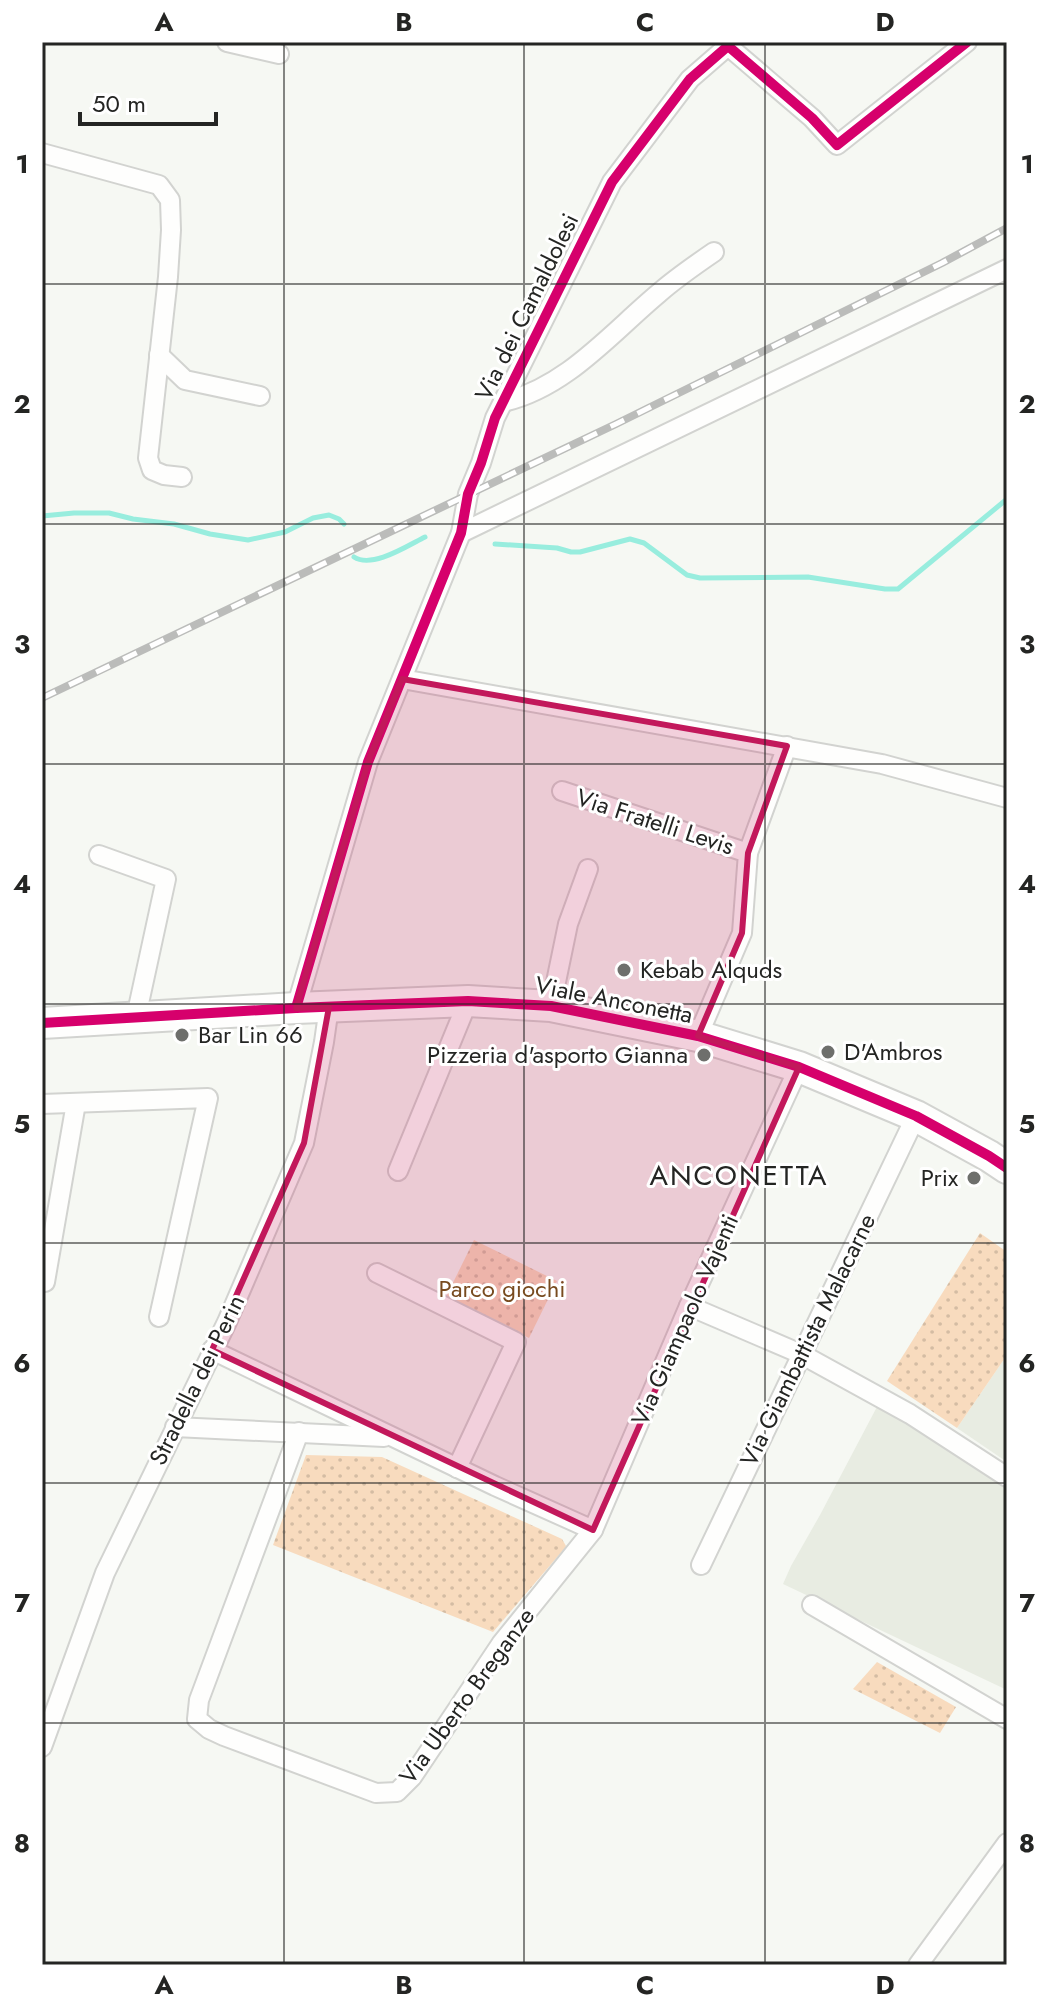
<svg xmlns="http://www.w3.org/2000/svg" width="1049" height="2007" viewBox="0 0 1049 2007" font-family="Jost,sans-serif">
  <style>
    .built { fill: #e8ece2 }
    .grass { fill: url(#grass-dots) }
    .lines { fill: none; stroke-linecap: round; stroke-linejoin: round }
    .stream { stroke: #98edde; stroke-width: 5 }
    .minor-casing { stroke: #d2d3d0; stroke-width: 22 }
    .primary-casing { stroke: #d2d3d0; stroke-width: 34 }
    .minor { stroke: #fefefd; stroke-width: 18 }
    .primary { stroke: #fefefd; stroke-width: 30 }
    .rail-casing { stroke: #bbbcba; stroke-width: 8 }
    .rail { stroke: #fff; stroke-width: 5; stroke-dasharray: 15; stroke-linecap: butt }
    .cycleway-casing { stroke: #fff; stroke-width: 15 }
    .cycleway { stroke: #d6006c; stroke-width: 10 }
    .marked { fill: #c2185b; fill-opacity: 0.2; stroke: #c2185b; stroke-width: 6; stroke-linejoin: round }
    .grid { fill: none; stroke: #242523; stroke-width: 2; stroke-opacity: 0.55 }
    .poi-dot { fill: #6e6f6c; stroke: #fff; stroke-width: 3 }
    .labels { text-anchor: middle; stroke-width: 6; stroke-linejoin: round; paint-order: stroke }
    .street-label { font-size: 24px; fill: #242523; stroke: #fff }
    .poi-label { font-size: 24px; fill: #242523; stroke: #fff; text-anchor: start }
    .park-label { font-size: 24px; fill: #784b1f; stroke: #fff }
    .quarter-label { font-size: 28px; letter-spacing: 2px; fill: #242523; stroke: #fff }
    .neatline { fill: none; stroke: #242523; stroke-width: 3 }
    .grid-label { font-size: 26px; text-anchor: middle; font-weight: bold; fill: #242523 }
  </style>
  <defs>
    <pattern id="grass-dots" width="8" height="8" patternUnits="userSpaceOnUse" patternTransform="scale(2)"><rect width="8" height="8" fill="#f8dbbe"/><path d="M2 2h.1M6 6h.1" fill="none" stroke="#d4bca3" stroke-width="1.8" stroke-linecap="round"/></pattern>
  </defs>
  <rect width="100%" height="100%" fill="#f6f8f3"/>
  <g class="built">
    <path d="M1007,1355V1462L957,1428Z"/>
    <path d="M879,1403L1007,1488V1690L783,1584L791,1566L820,1515Z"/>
  </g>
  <g class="grass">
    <path d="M980,1233L1007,1252V1355L957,1428L887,1381Z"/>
    <path d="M474,1240L557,1281L529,1338L446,1297Z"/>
    <path d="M306,1455L382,1457L562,1539L566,1546L565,1548L493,1632L273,1545Z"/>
    <path d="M877,1662L956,1707L940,1733L853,1689Z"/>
  </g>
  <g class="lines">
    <g class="stream">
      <path d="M42,516L74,513H109L133,519L174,524L210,534L248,540L285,532L313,518L329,515L339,519L344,524"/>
      <path d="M495,544L557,548L571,552H580L630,539L644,543L687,575L700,578L808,577L885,589H898L1007,499"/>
      <path d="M354,557C372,569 407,546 425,537"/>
    </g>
    <defs>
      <g id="minor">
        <path d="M227,42L279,54"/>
        <path d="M42,153L159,185L170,200L171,230L168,277L148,458L152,470L164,475L182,477"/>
        <path d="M159,355L185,380L260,396"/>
        <path d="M503,402C566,388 611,333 659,293C676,278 695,265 714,252"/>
        <path d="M461,533L1007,269"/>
        <path d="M402,679L882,764L1007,798"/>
        <path d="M562,791L748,853L742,933L698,1036"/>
        <path d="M748,853L787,746"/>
        <path d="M99,855L166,879L136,1017"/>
        <path d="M551,1006L568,924L588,869"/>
        <path d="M296,1008L368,762L461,533L468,494L481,463L495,418L612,182L690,79L728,46L812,118L837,145L967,42"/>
        <path d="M42,1104L208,1098L159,1317"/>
        <path d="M398,1171L468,1001"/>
        <path d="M377,1273L516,1342L457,1468"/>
        <path d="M45,1282L76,1103"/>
        <path d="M689,1306L801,1354L910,1414L1007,1477"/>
        <path d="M212,1350L495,1486L593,1530"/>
        <path d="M175,1427L384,1437"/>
        <path d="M299,1432L199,1700L197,1719L209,1729L224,1736L376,1793L397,1792L412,1777L501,1644L593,1530L689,1306L799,1067"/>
        <path d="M701,1565L916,1116"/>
        <path d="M812,1605L1007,1719"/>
        <path d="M42,1747L105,1573L227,1322L304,1143L324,1042L329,1007"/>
        <path d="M918,1965L1007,1843"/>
      </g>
      <path id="primary" d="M42,1023L296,1008L468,1001L551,1006L698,1036L799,1067L916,1116L989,1156L1007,1168"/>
    </defs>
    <use href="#minor" class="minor-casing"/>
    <use href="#primary" class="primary-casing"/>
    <use href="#minor" class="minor"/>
    <use href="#primary" class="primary"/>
    <defs>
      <path id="rail" d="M42,698L616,424L942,263L1007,228"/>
    </defs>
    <use href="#rail" class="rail-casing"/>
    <use href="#rail" class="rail"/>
    <defs>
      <g id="cycleway">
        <path d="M296,1008L368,762L461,533L468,494L481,463L495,418L612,182L690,79L728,46L812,118L837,145L967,42"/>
        <path d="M42,1023L296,1008L468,1001L551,1006L698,1036L799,1067L916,1116L989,1156L1007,1168"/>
      </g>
    </defs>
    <use href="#cycleway" class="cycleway-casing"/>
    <use href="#cycleway" class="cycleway"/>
  </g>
  <path class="marked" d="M402,679L787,746L748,853L742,933L698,1036L799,1067L593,1530L212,1350L304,1143L329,1007L296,1008L368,762Z"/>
  <path class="grid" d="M284,42V1965M524,42V1965M765,42V1965M42,284H1007M42,524H1007M42,764H1007M42,1004H1007M42,1243H1007M42,1483H1007M42,1723H1007"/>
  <g class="poi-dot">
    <circle cx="624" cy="970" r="8"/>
    <circle cx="182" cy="1035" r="8"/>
    <circle cx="828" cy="1052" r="8"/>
    <circle cx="704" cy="1055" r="8"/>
    <circle cx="974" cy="1178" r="8"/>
  </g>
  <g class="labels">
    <g class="street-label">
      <text transform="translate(527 307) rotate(-64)" y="8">Via dei Camaldolesi</text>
      <text transform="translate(655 822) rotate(18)" y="8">Via Fratelli Levis</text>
      <text transform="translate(614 1000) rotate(11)" y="8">Viale Anconetta</text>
      <text transform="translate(685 1320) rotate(-66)" y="8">Via Giampaolo Vajenti</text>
      <text transform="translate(808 1340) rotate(-64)" y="8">Via Giambattista Malacarne</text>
      <text transform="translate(197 1380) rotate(-64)" y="8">Stradella dei Perin</text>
      <text transform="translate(467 1696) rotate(-54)" y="8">Via Uberto Breganze</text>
    </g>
    <g class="poi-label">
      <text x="640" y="978">Kebab Alquds</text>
      <text x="198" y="1043">Bar Lin 66</text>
      <text x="844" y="1060">D'Ambros</text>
      <text x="688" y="1063" text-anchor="end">Pizzeria d'asporto Gianna</text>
      <text x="958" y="1186" text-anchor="end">Prix</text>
    </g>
    <g class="park-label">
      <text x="502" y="1297">Parco giochi</text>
    </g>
    <g class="quarter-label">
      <text x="739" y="1185">ANCONETTA</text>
    </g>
  </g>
  <rect width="1049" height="2007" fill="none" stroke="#ffffff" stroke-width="88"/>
  <path d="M80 112v12h136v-12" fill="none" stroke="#242523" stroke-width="4"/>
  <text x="92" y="112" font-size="24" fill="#242523" stroke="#ffffff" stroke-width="6" paint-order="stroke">50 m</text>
  <rect x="44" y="44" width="961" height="1919" class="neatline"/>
  <g class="grid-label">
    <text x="164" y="31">A</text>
    <text x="404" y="31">B</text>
    <text x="645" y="31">C</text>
    <text x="885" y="31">D</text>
    <text x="22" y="173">1</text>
    <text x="1027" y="173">1</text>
    <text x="22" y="413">2</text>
    <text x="1027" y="413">2</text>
    <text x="22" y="653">3</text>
    <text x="1027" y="653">3</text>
    <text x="22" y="893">4</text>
    <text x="1027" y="893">4</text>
    <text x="22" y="1133">5</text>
    <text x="1027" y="1133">5</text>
    <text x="22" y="1372">6</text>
    <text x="1027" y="1372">6</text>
    <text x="22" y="1612">7</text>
    <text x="1027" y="1612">7</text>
    <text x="22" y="1852">8</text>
    <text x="1027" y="1852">8</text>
    <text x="164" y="1994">A</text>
    <text x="404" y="1994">B</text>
    <text x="645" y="1994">C</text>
    <text x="885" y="1994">D</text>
  </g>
</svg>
